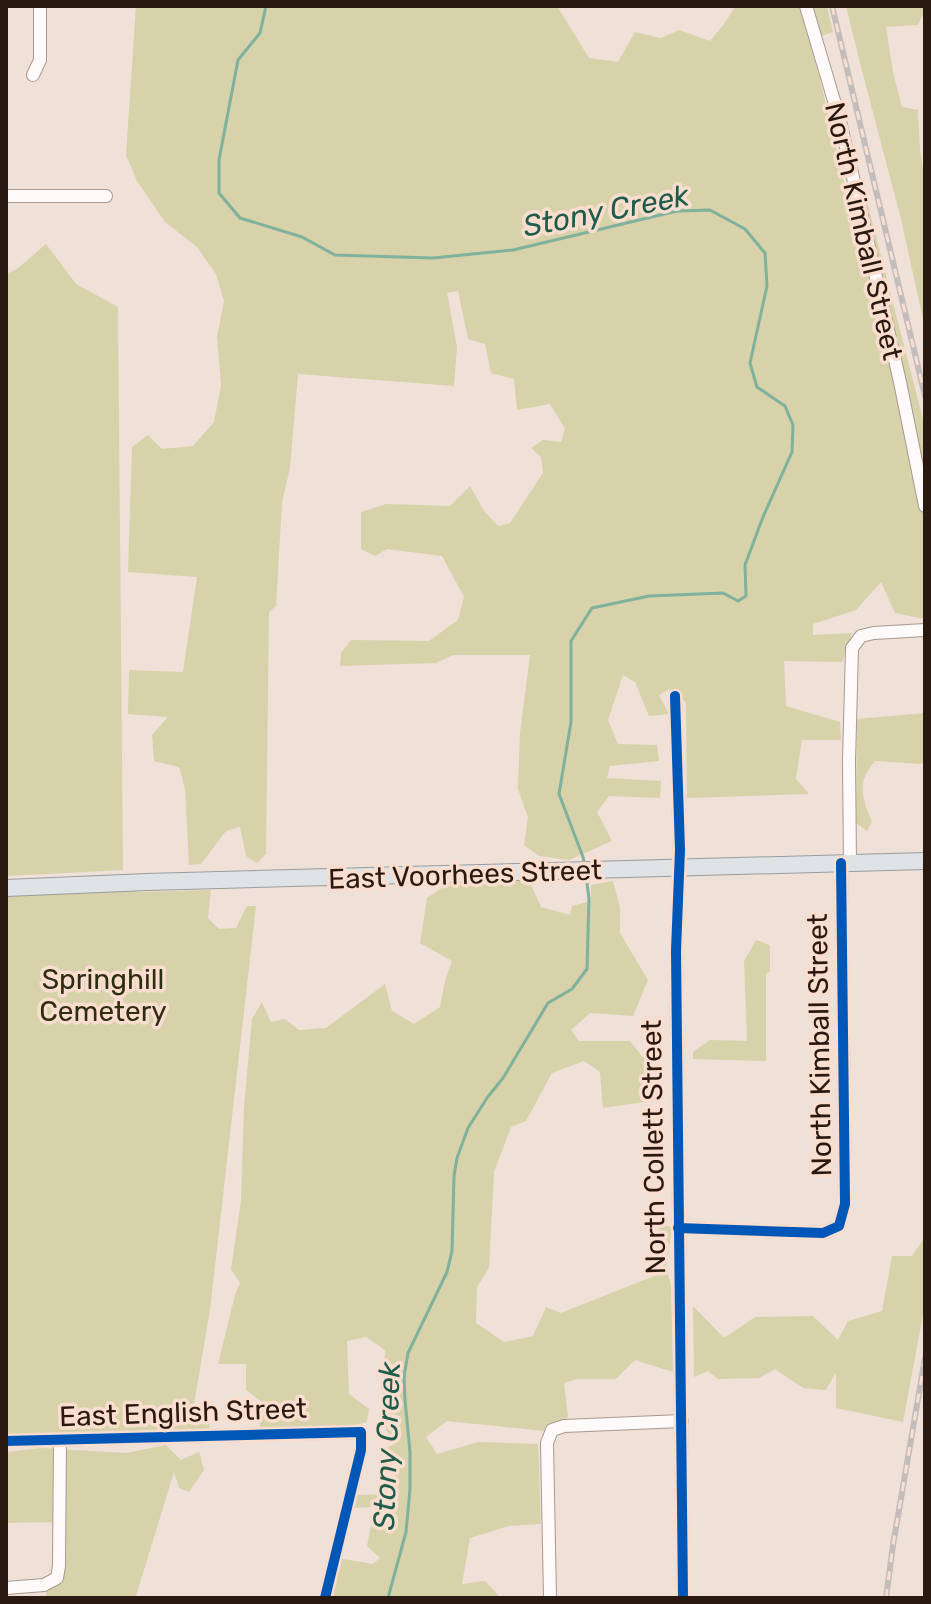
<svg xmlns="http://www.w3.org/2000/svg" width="931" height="1604" viewBox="0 0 931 1604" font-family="Rubik,sans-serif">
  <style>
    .green { fill: #d7d2aa }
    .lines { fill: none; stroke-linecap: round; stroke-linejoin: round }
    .stream { stroke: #7fb19c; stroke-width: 3 }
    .minor-casing { stroke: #a89991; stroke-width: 14 }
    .major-casing { stroke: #999d9e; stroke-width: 18 }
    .minor { stroke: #fdfaf9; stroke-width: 12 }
    .major { stroke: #dfe3e5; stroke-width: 16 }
    .rail-casing { stroke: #c2bdbb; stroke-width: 6 }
    .rail { stroke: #f9ddce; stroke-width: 3; stroke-dasharray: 9; stroke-linecap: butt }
    .cycleway-casing { stroke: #f9ddce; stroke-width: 15 }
    .cycleway { stroke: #0057b8; stroke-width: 10 }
    .labels { text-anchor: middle; stroke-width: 7; stroke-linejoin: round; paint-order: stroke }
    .street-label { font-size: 28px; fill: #2a1910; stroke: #f9ddce }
    .park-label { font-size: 28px; fill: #2d2d0f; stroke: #f9ddce }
    .water-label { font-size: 30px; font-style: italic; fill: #1f5c4a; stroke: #f9ddce }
  </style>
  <rect width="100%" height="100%" fill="#efe0d8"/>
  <g class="green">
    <path d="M136,6H557L589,58L618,62L635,32L661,38L679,30L710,41L724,24L735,7L827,6L833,32L809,40L820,79L849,204L868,205L925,427V616L924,619L895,613L881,582L856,610L813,624V635L852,633L842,662L784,661L786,706L840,722L841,740H802L796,779L809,794L687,798L686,702L669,689L659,695L669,714L649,716L635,682L623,675L608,720L618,744L657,745L659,761L610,766L607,778L661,781L660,798L609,796L597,812L612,841L569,860L539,856L524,845L528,817L518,789L520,733L530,655H453L436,663L340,666L341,653L351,640L429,641L458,620L464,597L442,556L387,549L375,556L361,549V512L386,504L450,506L470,486L484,511L498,526L510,523L543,473L541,457L531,448L543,440L561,442L565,429L550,404L517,410L514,379L491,373L485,344L468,339L458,291L447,293L457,347L454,386L298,374L290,468L282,502L276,606L269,612L266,854L257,863L246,856L240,827L226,831L201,864L189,865L185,788L179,767L154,761L152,735L168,717L128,714L129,670L183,672L197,577L128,572L132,447L148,435L162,449L193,446L214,422L221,385L217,337L224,301L216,274L197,247L165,222L137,181L126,155Z"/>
    <path d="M846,6H920L925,11L918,25L886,27L893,72L902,107L918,110L920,149L925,185V328L901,219L860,63Z"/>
    <path d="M46,244L76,284L118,307L123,870L6,876V274L17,269Z"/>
    <path d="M925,713V761L921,764L875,761C856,782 862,798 872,822L867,831L856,823L857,719Z"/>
    <path d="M528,878L541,907L570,915L572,906L591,901V885L613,881L620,908V933L648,980L633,1016L590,1013L571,1030L579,1041H630L653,1070L658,1100L603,1108L600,1072L584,1061L552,1073L526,1121L511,1127L494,1172L489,1268L477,1287L476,1323L504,1342L533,1336L546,1307L561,1313L654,1276L660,1223L672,1228L666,1267L671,1285L673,1372L635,1360L616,1379H577L564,1383L568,1417L544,1431L447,1421L426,1437L437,1454L478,1442L538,1444L541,1524L509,1526L470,1538L462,1584L485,1581L501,1598H328L337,1558L373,1564L380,1558L367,1546L372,1521L388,1506L354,1508L356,1495L392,1494L396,1463H383L381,1450L395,1444L386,1430L387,1407L383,1396L385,1350L366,1337L347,1341L349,1394L369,1409L367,1422L349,1427L260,1430V1420L269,1407L246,1390V1364H218L235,1295L240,1283L231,1269L241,1201L244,1108L252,1019L262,1002L271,1022L285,1019L299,1030L326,1028L385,984L392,1011L414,1024L440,1007L445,981L452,961L420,943L427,898L448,884L469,881Z"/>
    <path d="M124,889L141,892L211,890L208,918L219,929L236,928L247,906H256L210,1310L193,1410L210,1418L209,1430L6,1435V894Z"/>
    <path d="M756,940L770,945V972L766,973V1061L693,1059V1052L710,1040L747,1041L744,961Z"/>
    <path d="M925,1237V1304L903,1422L836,1408V1372L826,1390L803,1388L775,1369L759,1378L718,1379L708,1371L694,1377L693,1306L724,1338L755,1317L813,1316L838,1340L848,1321L882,1311L892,1256H912Z"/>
    <path d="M166,1445L181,1460L199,1452L204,1470L189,1492L179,1488L174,1472L136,1596L138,1598H46V1589L64,1575L63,1522L6,1523V1452L42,1448L126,1453Z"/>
  </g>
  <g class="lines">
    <g class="stream">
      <path d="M266,6L260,33L238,60L219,160V193L240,218L302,237L335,255L433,258L513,250L677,211L710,210L745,229L765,253L767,286L750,363L757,387L785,406L793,425L792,452L763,517L745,565L746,596L738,601L723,593L649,596L592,608L571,641V722L559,794L583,857L585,866"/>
      <path d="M388,1598L406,1532L410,1489V1452L405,1400L404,1377L408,1353L447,1272L452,1251L454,1176L457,1158L468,1128L487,1098L503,1078L548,1003L572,989L587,969L589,898L586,877"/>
    </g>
    <defs>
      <g id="minor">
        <path d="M806,6L840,121L900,382L925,506"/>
        <path d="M33,75L40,60V6"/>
        <path d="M6,196H106"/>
        <path d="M675,696L680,850L676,950L683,1598"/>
        <path d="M850,863L849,761L852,648L861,636L874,633L925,630"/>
        <path d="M678,1228L823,1233L839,1226L845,1204L841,863"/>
        <path d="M6,1441L361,1432V1450L325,1598"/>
        <path d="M6,1588L44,1585L57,1578L59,1566L60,1440"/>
        <path d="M550,1598L547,1443L552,1430L564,1426L682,1421"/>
      </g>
      <path id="major" d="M6,888L147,882L925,861"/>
    </defs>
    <use href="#minor" class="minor-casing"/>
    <use href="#major" class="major-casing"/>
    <use href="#minor" class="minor"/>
    <use href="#major" class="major"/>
    <defs>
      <g id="rail">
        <path d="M832,6L925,396"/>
        <path d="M886,1598L893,1545L925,1358"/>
      </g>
    </defs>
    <use href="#rail" class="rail-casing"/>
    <use href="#rail" class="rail"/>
    <defs>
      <g id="cycleway">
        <path d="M675,696L680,850L676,950L683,1598"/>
        <path d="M678,1228L823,1233L839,1226L845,1204L841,863"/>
        <path d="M6,1441L361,1432V1450L325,1598"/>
      </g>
    </defs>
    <use href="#cycleway" class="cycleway-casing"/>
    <use href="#cycleway" class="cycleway"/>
  </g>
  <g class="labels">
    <g class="street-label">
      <text transform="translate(864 231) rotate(77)" y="10">North Kimball Street</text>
      <text transform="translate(465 874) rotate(-2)" y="10">East Voorhees Street</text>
      <text transform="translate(819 1045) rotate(-91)" y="10">North Kimball Street</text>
      <text transform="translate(653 1147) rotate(-91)" y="10">North Collett Street</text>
      <text transform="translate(183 1412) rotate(-2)" y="10">East English Street</text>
    </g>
    <g class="park-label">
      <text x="103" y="989">Springhill<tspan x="103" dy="32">Cemetery</tspan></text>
    </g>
    <g class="water-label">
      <text transform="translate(606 211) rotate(-11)" y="10">Stony Creek</text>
      <text transform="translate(387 1446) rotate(-88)" y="10">Stony Creek</text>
    </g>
  </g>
  <rect width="931" height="1604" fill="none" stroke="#2a1910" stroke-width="16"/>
</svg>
